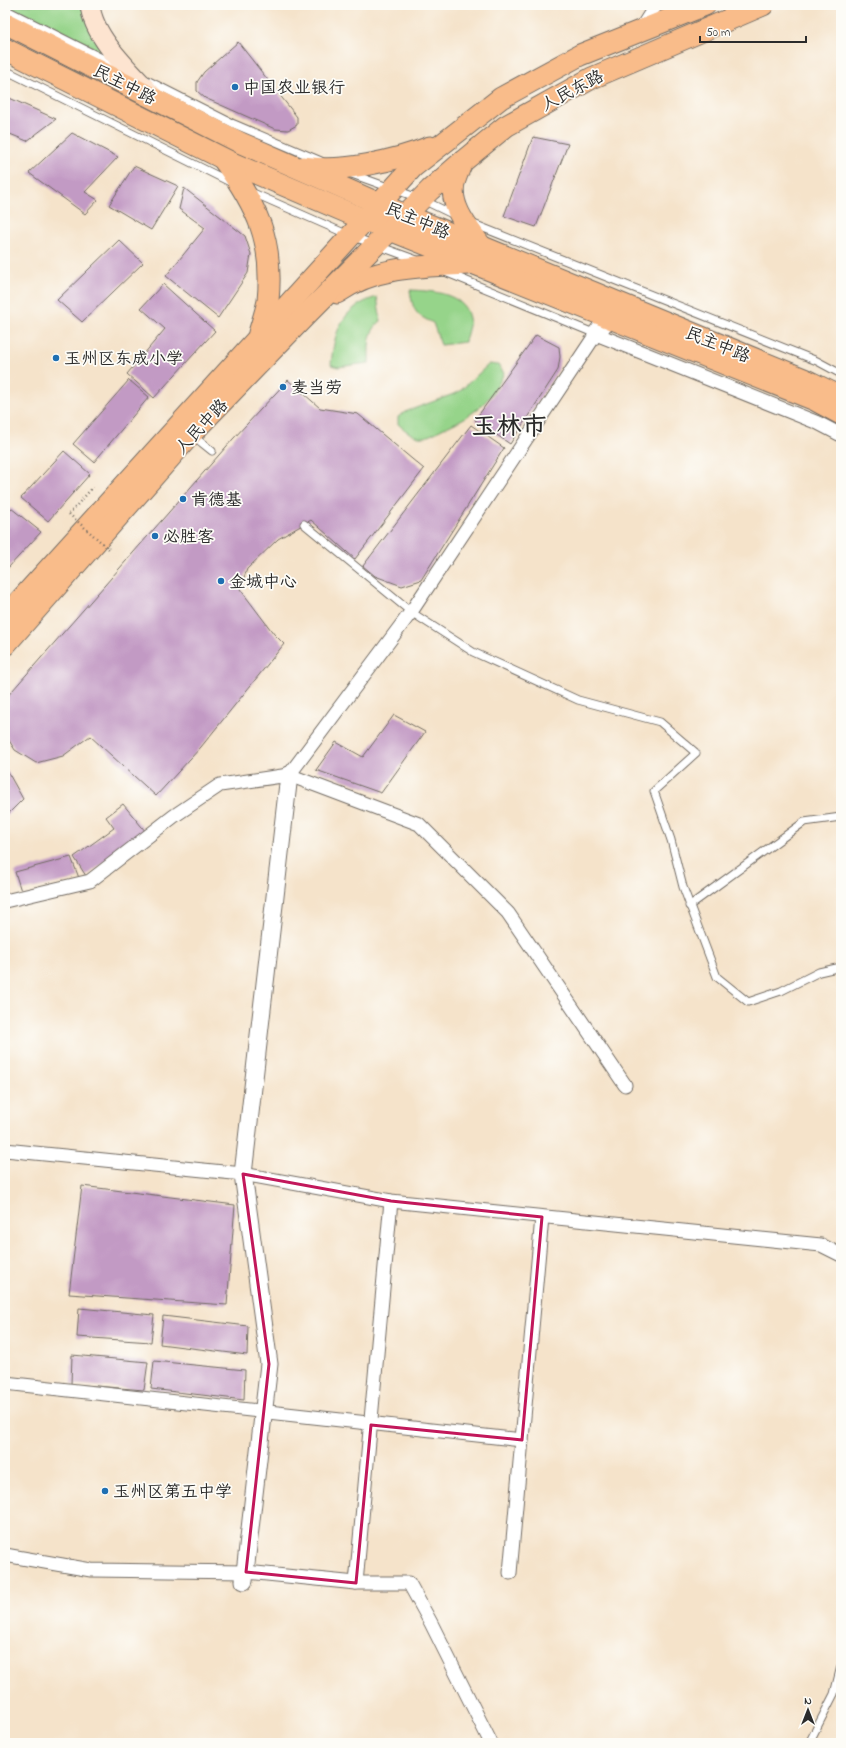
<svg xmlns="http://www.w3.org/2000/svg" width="846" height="1748" viewBox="0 0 846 1748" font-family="'Indie Flower','LXGW WenKai TC',sans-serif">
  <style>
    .green { fill: #96d48a; stroke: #60805a }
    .building { fill: #c29ac4 }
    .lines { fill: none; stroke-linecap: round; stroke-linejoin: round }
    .service-casing { stroke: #726b63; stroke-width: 9 }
    .minor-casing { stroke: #726b63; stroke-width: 15 }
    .tertiary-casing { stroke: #726b63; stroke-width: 19 }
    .secondary-casing { stroke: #726b63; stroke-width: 21 }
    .primary-casing { stroke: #726b63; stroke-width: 23 }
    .path { stroke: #726b63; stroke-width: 2.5; stroke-dasharray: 1 3; stroke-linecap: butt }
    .service { stroke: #fff; stroke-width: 7 }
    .minor { stroke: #fff; stroke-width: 13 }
    .tertiary { stroke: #fff; stroke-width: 17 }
    .secondary { stroke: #fde4d0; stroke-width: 19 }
    .primary { stroke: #f9bc8a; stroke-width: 21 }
    .path-bridge { stroke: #726b63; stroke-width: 2.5; stroke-dasharray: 1 3; stroke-linecap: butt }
    .marked { fill: none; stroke: #c2185b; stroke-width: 3; stroke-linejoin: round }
    .poi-dot { fill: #1f6fb2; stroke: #fdfcf7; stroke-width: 1.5 }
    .labels { text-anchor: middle; stroke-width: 3.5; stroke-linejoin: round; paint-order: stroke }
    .street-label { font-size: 17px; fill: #2b2b2b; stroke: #fdfcf7 }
    .poi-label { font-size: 17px; fill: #2b2b2b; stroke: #fdfcf7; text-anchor: start }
    .town-label { font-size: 25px; font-weight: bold; fill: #2b2b2b; stroke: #fdfcf7 }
  </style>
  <rect width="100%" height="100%" fill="#fdfcf7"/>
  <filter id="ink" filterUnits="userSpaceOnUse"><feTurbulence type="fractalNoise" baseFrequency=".025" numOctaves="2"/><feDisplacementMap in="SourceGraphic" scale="8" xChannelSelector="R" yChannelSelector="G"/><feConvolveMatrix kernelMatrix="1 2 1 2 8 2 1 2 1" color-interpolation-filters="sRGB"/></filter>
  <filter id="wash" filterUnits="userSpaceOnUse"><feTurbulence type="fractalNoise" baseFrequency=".012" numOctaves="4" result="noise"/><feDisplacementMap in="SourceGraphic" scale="16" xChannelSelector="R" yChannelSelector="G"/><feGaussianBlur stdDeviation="0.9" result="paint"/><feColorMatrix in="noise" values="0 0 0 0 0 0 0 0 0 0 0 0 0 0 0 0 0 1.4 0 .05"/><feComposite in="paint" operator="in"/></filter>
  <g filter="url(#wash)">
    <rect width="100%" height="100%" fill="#f5e3ca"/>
    <g class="green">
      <path d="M8,5H85L106,55L56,28L13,9Z"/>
      <path d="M410,290C431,291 464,292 469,318C471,324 466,335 465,342L441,345L433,323C414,314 413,310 410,290Z"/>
      <path d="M377,297L381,321C367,332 369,347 369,363L338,367L331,365C334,331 342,307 377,297Z"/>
      <path d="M489,364L498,365L504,373C490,404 472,416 442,429C436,432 430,436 425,437C415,439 405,430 398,424V417L405,412L459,392Z"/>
    </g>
    <g id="blocks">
      <g class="building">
        <path d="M238,42L297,117V125L288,130L275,129L205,98L197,91V82L204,72Z"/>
        <path d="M5,96L56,119L27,141L5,132Z"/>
        <path d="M72,133L118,157L85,192L98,200L85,214L29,173Z"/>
        <path d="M533,137L568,144L536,227L504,216Z"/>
        <path d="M134,166L178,186L151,230L109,205Z"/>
        <path d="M184,188L245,236L251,254L248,273L218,318L166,276L205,228L179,209Z"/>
        <path d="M119,240L143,263L82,322L57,300Z"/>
        <path d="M163,284L215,331L154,398L127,374L165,329L141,308Z"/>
        <path d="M536,335L559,347L560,357L558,370L510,444L475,420Z"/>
        <path d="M129,380L149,397L94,462L73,444Z"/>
        <path d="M288,380L320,408L358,414L424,469L355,559L311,520L278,539L247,569L240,589L274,634L284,644L201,747L156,796L90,736L63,756L36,763L15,750L5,734V699L233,439Z"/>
        <path d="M471,425L504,448L421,580L402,586L375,576L363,566Z"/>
        <path d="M64,451L90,474L48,521L21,498Z"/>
        <path d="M11,508L41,532L8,568L5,565V515Z"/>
        <path d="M394,715L425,732L381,793L316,770L336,742L363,757Z"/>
        <path d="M5,767L23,799L5,817Z"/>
        <path d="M123,804L146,832L86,876L74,857L114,828L106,817Z"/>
        <path d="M71,857L79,878L21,891L15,872Z"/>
        <path d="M82,1186L235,1205L227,1305L69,1294Z"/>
        <path d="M79,1308L154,1315L151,1342L77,1337Z"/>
        <path d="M163,1316L248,1326L247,1355L160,1344Z"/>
        <path d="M72,1355L148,1362L144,1390L71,1384Z"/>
        <path d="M154,1361L245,1370L244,1400L151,1389Z"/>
      </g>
    </g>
  </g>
  <g filter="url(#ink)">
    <use href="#blocks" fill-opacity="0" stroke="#726b63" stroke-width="1"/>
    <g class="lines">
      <defs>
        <g id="service">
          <path d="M5,9L116,65"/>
          <path d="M5,70L232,183"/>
          <path d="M147,80L234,124L321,161"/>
          <path d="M349,173L421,199L454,215"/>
          <path d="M251,192L351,236L417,260"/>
          <path d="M471,223L817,361L841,374"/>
          <path d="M445,272L596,334"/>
          <path d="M192,435L212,451"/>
          <path d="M304,524L411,612L473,652L578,700L660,722L696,753L654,791L671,840L683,887L717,977L748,1002L781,991L819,972L841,967"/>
          <path d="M689,906L804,822L841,817"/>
          <path d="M809,1743L834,1694L841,1666"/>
        </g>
        <g id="minor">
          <path d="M640,30L656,5"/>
          <path d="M289,775L411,612L596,334L818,423L841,435"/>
          <path d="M5,901L90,881L174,816L220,785L289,775L419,824L508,913L625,1085"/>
          <path d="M5,1150L243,1174L391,1201L821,1245L841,1255"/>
          <path d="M5,1383L522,1440"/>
          <path d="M5,1555L91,1570L246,1572L356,1583H409L431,1623L491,1743"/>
          <path d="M510,1573L542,1217"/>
          <path d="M356,1583L391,1201"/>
        </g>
        <g id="tertiary">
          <path d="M596,334L609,317"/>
          <path d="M244,1581L269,1364L243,1174L289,775"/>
        </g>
        <path id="secondary" d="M90,5C93,38 132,73 153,96"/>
        <g id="primary">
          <path d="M5,23L241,143L405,215L806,380L841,397"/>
          <path d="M5,49L232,163L365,220L815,400L841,414"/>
          <path d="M223,159C257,207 274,240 268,301C266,311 262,323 259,333"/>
          <path d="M462,162C459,169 456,176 454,183C449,207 469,229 481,246"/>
          <path d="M304,167C341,173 395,161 430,147"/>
          <path d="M337,293C375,266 423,266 468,264"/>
          <path d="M5,617L413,167L501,98L580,55L705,5"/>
          <path d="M5,645L191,434L307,314L430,190L462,162L506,126L592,78L763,5"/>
        </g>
      </defs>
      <use href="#service" class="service-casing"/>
      <use href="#minor" class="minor-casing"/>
      <use href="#tertiary" class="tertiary-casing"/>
      <use href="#secondary" class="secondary-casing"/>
      <use href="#primary" class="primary-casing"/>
      <path class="path" d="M69,514L93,487"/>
      <use href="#service" class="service"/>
      <use href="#minor" class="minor"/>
      <use href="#tertiary" class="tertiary"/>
      <use href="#secondary" class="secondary"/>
      <use href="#primary" class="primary"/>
      <path class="path-bridge" d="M69,514L109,549"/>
    </g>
  </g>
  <path class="marked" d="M243,1174L391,1201L542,1217L522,1440L371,1425L356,1583L246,1572L269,1364Z"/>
  <g class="poi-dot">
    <circle cx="235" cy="87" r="4"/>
    <circle cx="56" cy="358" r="4"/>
    <circle cx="283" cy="387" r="4"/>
    <circle cx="183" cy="499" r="4"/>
    <circle cx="155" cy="536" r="4"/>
    <circle cx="221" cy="581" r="4"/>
    <circle cx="105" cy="1491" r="4"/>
  </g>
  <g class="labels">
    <g class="street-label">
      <text transform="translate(125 84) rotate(27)" y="6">民主中路</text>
      <text transform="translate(572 90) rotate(-28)" y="6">人民东路</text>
      <text transform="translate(418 220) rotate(23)" y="6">民主中路</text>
      <text transform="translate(718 344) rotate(22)" y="6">民主中路</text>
      <text transform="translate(201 426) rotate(-47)" y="6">人民中路</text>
    </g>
    <g class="poi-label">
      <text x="243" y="93">中国农业银行</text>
      <text x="64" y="364">玉州区东成小学</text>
      <text x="291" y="393">麦当劳</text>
      <text x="191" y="505">肯德基</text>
      <text x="163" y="542">必胜客</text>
      <text x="229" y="587">金城中心</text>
      <text x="113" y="1497">玉州区第五中学</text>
    </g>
    <g class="town-label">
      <text x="509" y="434">玉林市</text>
    </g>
  </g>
  <rect width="846" height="1748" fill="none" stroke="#fdfcf7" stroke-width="20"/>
  <g transform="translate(808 1710)" stroke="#fdfcf7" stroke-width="3" paint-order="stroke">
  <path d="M0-3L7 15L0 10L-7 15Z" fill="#2b2b2b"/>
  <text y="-6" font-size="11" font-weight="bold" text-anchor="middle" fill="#2b2b2b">N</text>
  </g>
  <path d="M700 36v6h106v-6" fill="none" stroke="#2b2b2b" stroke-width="2"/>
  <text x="706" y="36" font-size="12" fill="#2b2b2b" stroke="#fdfcf7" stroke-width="3" paint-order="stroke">50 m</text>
</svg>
